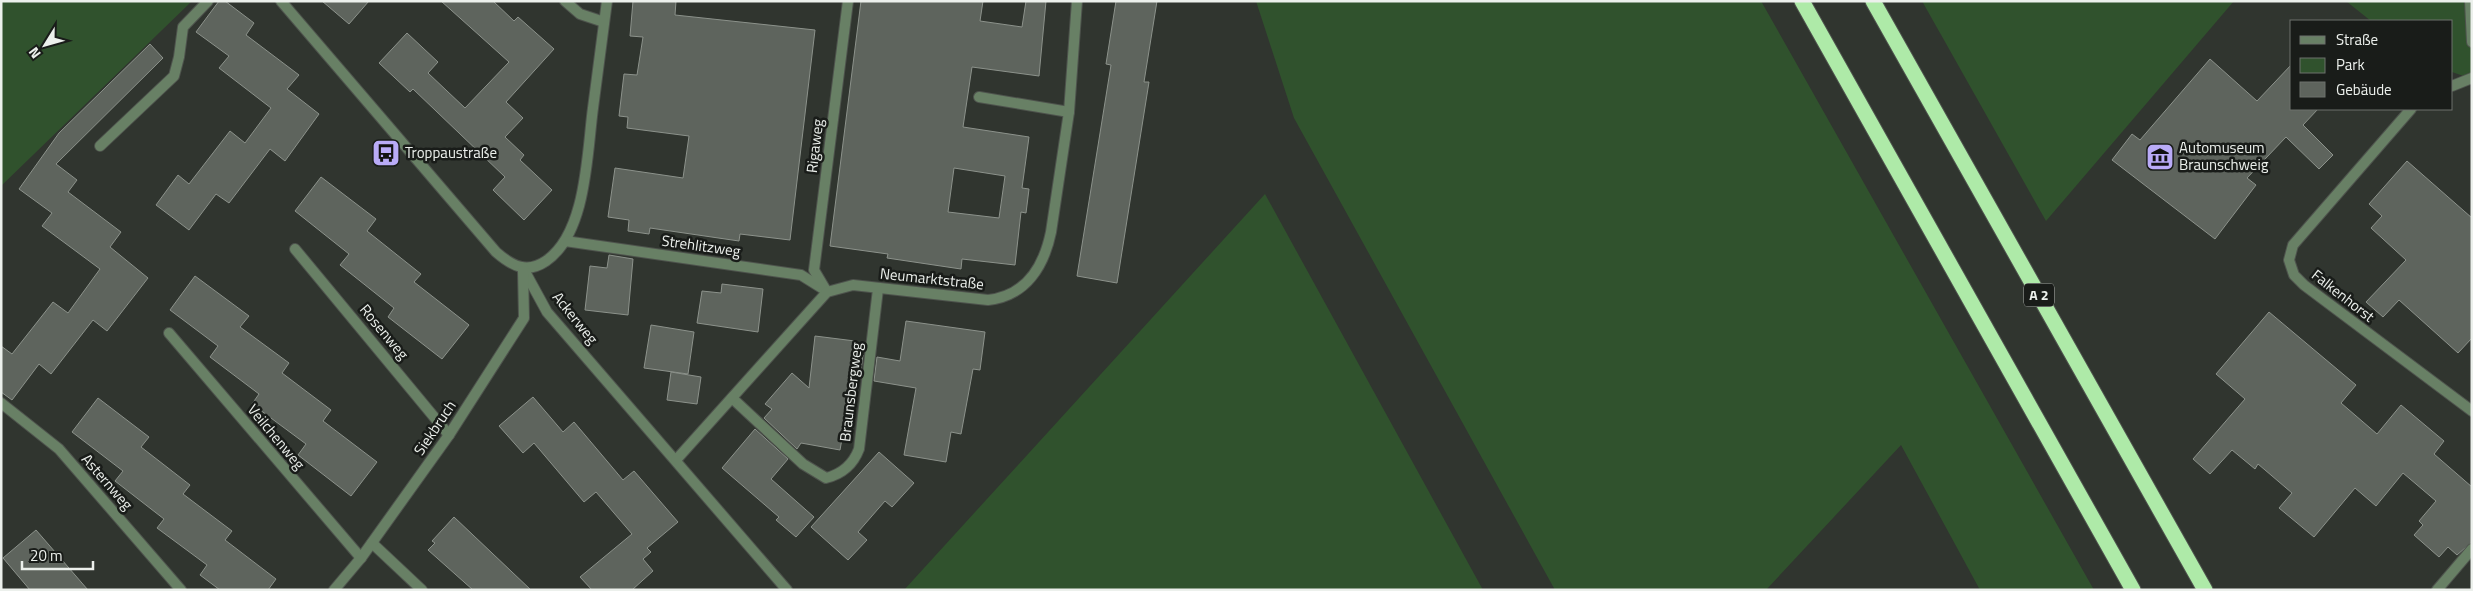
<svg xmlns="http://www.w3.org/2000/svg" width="2473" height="591" viewBox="0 0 2473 591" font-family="'Titillium Web',sans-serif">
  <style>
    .green { fill: #30522d }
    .building { fill: #5e645d; stroke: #8c928b; fill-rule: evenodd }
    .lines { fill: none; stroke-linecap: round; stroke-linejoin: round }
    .service-casing { stroke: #4e534d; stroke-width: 12 }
    .minor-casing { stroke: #4e534d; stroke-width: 12 }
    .tertiary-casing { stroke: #4e534d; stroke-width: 12 }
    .motorway-casing { stroke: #4e534d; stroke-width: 17 }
    .service { stroke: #688065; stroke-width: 10 }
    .minor { stroke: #688065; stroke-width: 10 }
    .tertiary { stroke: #688065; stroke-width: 10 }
    .motorway { stroke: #aeeaa8; stroke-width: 15 }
    .labels { text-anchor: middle; stroke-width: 5; stroke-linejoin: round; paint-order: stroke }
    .shield { fill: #191c19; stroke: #adb0ad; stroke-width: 1 }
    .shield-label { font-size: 14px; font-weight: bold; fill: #ecf0ec }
    .street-label { font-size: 15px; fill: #ecf0ec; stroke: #191c19 }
    .poi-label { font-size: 15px; fill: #ecf0ec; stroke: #191c19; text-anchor: start }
  </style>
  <rect width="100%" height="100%" fill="#30352f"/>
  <g class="green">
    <path d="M1,1H192L1,186Z"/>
    <path d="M1256,1H1761L2094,590H1980L1901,445L1766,590H1555L1294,118Z"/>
    <path d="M1922,1H2234L2046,221Z"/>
    <path d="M2346,1H2472V79L2452,72V21H2371Z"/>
    <path d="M1265,194L1483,590H904Z"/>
  </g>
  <g class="building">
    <path d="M219,1H225L254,23L246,35L299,75L287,89L319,114L285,161L270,149L229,203L216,194L189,230L156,205L178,175L189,184L230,131L245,143L271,108L219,68L229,56L196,32Z"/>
    <path d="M322,1H369L349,24Z"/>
    <path d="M441,1H493L514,21L518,17L554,49L506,102L523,118L505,137L524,155L520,160L552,190L524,220L493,190L505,177L413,89L410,92L379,63L407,33L438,62L428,73L465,108L509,62Z"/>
    <path d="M633,1H676L675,15L815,30L790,240L740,234L739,241L650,228L649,234L628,231L629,220L608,217L615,168L683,178L689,136L627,128L628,117L619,116L624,74L637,75L643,37L630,36Z"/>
    <path d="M861,1H983L980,21L1022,27L1026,1H1046L1039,76L972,67L963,127L1029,137L1022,188L1029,189L1026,213L1021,212L1015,265L962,259L961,269L887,258L888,254L830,246ZM954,168L1005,176L999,218L948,212Z"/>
    <path d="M1116,1H1157L1144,82H1149L1117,283L1077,276L1111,65L1106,64Z"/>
    <path d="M150,44L163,58L56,164L77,180L68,192L121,232L110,247L148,278L107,331L93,320L51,374L39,364L12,400L1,392V346L12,354L53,302L68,313L100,269L42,226L52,213L19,189L59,133Z"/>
    <path d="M2210,59L2257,101L2292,64V109H2318L2303,125L2333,155L2319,169L2286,137L2247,178L2256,185L2215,239L2112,160L2132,134L2140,140Z"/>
    <path d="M2407,161L2472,218V338L2458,353L2399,300L2383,317L2366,302L2406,260L2371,228L2382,216L2369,204Z"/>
    <path d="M321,177L376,219L367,231L421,274L414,282L469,325L442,359L388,317L394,308L340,265L349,254L295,211Z"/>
    <path d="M609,255L633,259L628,315L585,310L590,266L607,268Z"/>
    <path d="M195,276L249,316L240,327L289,363L282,373L331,410L323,421L377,462L351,496L298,455L306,444L252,404L259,394L210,357L218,346L170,310Z"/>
    <path d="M722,284L763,289L758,332L697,323L702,291L721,293Z"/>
    <path d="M2269,312L2356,385L2341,403L2377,434L2401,405L2444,441L2434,454L2472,487V542L2457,555L2448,547L2439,557L2414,535L2423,525L2419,521L2436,501L2403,473L2376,506L2355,488L2314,537L2279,508L2292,493L2258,464L2255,469L2232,450L2210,474L2193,459L2245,399L2216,374Z"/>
    <path d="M906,321L985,332L980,370L973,369L961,434L951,432L946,462L904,455L916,388L874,381L877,357L900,361Z"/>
    <path d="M651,325L694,332L688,374L644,368Z"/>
    <path d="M815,336L855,341L854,353L863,355L860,379L853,377L840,450L801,443L797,449L764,418L772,409L765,404L792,373L809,388Z"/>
    <path d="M671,372L701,377L697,404L667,400Z"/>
    <path d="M533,397L563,432L574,422L623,480L634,471L678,522L647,548L651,552L643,559L653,571L632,590H592L580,577L632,534L596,492L584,502L534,443L523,453L499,426Z"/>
    <path d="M98,398L149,437L141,447L190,485L183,494L232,531L225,540L276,579L268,590H220L200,575L207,565L157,528L164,519L115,481L123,471L72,432Z"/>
    <path d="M755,429L788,459L771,479L814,517L796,537L776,520L779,517L722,468Z"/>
    <path d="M879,452L914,483L892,507L885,501L858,532L867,540L848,560L811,527Z"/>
    <path d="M454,517L531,590H473L428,550L435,543L432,541Z"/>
    <path d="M36,530L88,590H30L3,558Z"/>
  </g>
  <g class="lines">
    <defs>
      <g id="service">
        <path d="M565,1L580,14L604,22"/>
        <path d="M979,97L1069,112"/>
        <path d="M100,146L174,76L179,57L183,27L208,1"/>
        <path d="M2437,590L2472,549"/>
      </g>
      <g id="minor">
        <path d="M281,1L496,252C512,266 527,274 546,261C587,233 587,152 593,108C598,72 602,37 607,1"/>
        <path d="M2452,86L2472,78"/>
        <path d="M2411,109L2293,245L2289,260L2294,275L2304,285L2472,411"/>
        <path d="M565,241L801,275L825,290"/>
        <path d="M295,249L449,435"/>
        <path d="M523,268L547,312L787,590"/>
        <path d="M827,292L814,270L848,1"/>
        <path d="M169,333L361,558"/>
        <path d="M732,398L803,464L826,478C842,474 853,465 859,449L878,289"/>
        <path d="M1,403L59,449L181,590"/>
        <path d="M676,460L827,292L853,285L988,300C1026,296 1044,266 1051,232L1069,112L1077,1"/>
        <path d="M372,543L422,590"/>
        <path d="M334,590L361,558L449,435L524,318L523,271"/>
      </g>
      <path id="tertiary" d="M2470,1L2472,42"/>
      <g id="motorway">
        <path d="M1802,1L2133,590"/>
        <path d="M1873,1L2205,590"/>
      </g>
    </defs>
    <use href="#service" class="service-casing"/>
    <use href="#minor" class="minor-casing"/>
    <use href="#tertiary" class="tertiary-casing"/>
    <use href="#motorway" class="motorway-casing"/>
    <use href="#service" class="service"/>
    <use href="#minor" class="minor"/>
    <use href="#tertiary" class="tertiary"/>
    <use href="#motorway" class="motorway"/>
  </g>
  <defs>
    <symbol id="bus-square" viewBox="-11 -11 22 22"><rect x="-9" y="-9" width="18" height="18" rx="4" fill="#b9abf7" stroke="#191c19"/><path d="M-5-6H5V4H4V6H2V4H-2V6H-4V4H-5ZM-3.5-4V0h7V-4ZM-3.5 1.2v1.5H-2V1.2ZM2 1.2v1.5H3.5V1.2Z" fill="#111"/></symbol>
    <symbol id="museum-square" viewBox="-11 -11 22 22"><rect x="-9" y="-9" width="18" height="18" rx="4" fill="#b9abf7" stroke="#191c19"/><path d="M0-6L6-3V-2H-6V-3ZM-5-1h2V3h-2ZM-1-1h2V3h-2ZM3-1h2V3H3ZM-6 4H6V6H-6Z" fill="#111"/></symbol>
  </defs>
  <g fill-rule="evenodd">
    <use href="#bus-square" x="370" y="137" width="32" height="32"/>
    <use href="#museum-square" x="2144" y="141" width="32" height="32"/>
  </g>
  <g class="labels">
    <rect class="shield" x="2024" y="283.5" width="30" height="23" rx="4"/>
    <g class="shield-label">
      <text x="2039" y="300">A 2</text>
    </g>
    <g class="street-label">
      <text transform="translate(815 146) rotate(-83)" y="5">Rigaweg</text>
      <text transform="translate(701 246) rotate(8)" y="5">Strehlitzweg</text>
      <text transform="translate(932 279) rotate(6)" y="5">Neumarktstraße</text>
      <text transform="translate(2343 296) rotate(38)" y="5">Falkenhorst</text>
      <text transform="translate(575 318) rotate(51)" y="5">Ackerweg</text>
      <text transform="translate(384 332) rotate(50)" y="5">Rosenweg</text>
      <text transform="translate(851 392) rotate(-83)" y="5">Braunsbergweg</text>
      <text transform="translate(435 428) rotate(-56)" y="5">Siekbruch</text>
      <text transform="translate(276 437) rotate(50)" y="5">Veilchenweg</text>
      <text transform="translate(107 482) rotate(49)" y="5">Asternweg</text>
    </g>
    <g class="poi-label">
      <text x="2179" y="153">Automuseum<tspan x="2179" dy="17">Braunschweig</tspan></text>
      <text x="405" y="158">Troppaustraße</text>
    </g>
  </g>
  <rect width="2473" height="591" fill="none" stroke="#ecf0ec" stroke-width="5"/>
  <rect x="2290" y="20" width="162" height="90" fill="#191c19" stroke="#6d716d"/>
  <rect x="2300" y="36" width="25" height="8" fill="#688065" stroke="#6d716d"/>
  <text x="2336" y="45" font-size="15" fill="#ecf0ec">Straße</text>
  <rect x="2300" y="58" width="25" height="15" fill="#30522d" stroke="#6d716d"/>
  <text x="2336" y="70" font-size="15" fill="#ecf0ec">Park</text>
  <rect x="2300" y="82" width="25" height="15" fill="#5e645d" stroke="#6d716d"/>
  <text x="2336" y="95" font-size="15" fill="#ecf0ec">Gebäude</text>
  <g transform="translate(45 45) rotate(233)" stroke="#191c19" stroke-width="4" paint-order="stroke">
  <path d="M0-4L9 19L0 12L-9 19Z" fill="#ecf0ec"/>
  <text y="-8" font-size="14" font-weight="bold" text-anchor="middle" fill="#ecf0ec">N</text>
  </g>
  <path d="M22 561v8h71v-8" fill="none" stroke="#ecf0ec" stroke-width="2.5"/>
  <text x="30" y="561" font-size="15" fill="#ecf0ec" stroke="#191c19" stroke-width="4" paint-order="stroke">20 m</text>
</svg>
